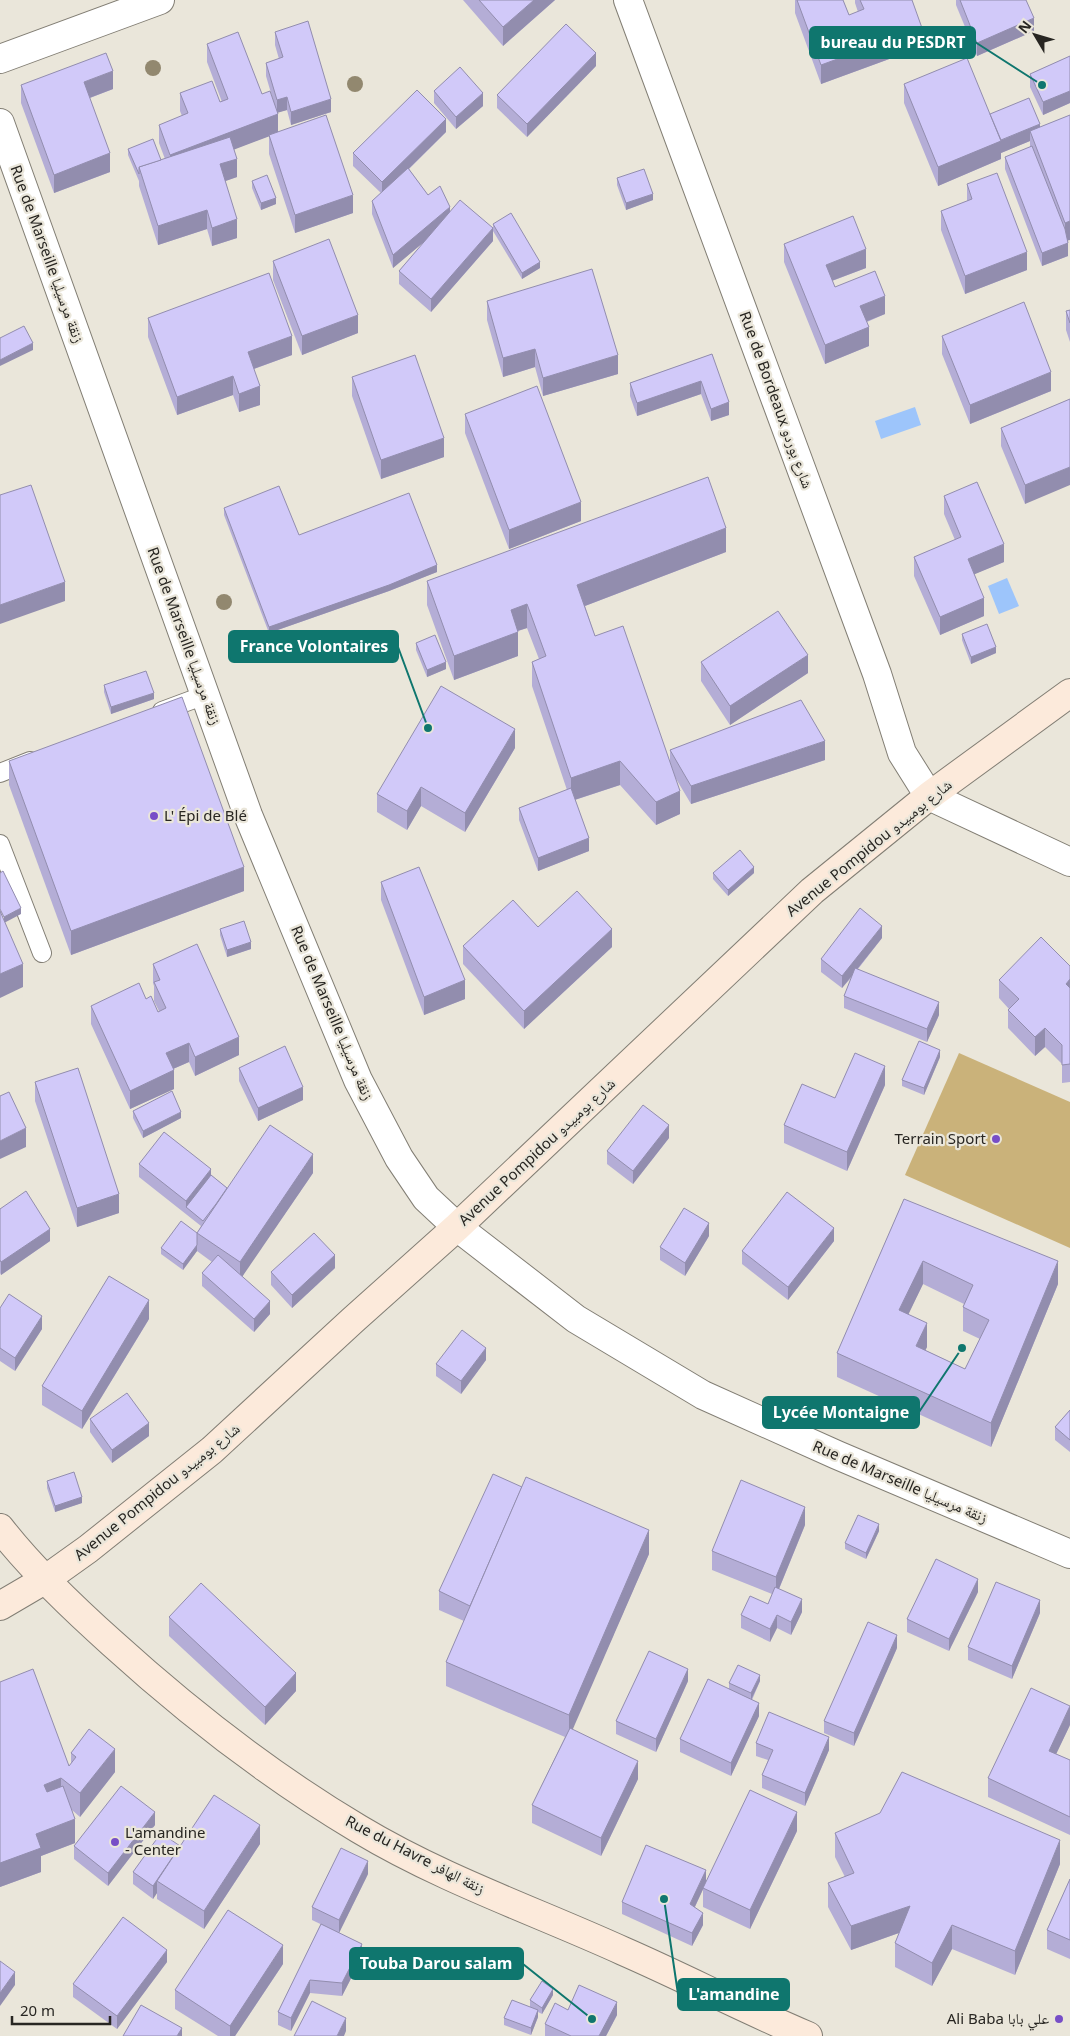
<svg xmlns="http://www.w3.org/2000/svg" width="1070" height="2036" viewBox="0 0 1070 2036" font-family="'Noto Sans','Noto Naskh Arabic',sans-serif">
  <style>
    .green { fill: #cab27a }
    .water { fill: #9dc5fb }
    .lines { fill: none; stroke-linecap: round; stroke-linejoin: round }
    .service-casing { stroke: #827e74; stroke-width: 20 }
    .minor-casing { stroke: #827e74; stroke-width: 30 }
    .tertiary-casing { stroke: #827e74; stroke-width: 30 }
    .secondary-casing { stroke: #827e74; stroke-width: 30 }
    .service { stroke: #fff; stroke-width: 18 }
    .minor { stroke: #fff; stroke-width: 28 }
    .tertiary { stroke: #fff; stroke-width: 28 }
    .secondary { stroke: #fceadb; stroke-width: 28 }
    .tree { fill: #92886f }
    .wall { fill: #b4add6; fill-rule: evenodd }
    .shaded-wall { fill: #928dae }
    .building { fill: #d1c9f9; stroke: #928dae; fill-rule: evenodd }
    .poi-dot { fill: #774ec7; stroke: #eae6da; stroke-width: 2 }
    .labels { text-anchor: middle; stroke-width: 4.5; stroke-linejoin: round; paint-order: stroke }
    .street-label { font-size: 15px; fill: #282622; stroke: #eae6da }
    .poi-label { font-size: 15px; fill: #282622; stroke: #eae6da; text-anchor: start }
    .leader { fill: none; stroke: #0f766e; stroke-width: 2 }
    .callout-dot { fill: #0f766e; stroke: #eae6da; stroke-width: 2 }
    .callout { fill: #0f766e; stroke: #0f766e; stroke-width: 2 }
    .callout-label { font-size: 16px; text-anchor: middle; font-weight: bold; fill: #fff }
  </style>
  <rect width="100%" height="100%" fill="#eae6da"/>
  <path class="green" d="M959,1053L1070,1102V1248L905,1175Z"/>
  <g class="water">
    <path d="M915,407L921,425L881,439L875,421Z"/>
    <path d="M1007,578L1019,606L999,614L988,586Z"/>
  </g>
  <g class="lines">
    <defs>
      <g id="service">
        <path d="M162,711L205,695"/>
        <path d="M0,773L30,761"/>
        <path d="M0,844L42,953"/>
      </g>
      <path id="minor" d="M0,59L160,0"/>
      <g id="tertiary">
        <path d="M628,0L877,674L902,753L929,796L1070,862"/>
        <path d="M0,123L248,815L358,1080L399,1158L426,1198L457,1227L576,1319L703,1395L837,1455L1070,1554"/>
      </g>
      <g id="secondary">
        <path d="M0,1528C31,1568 74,1609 112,1643C188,1712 270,1776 359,1829C442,1879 535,1911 623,1951C685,1978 746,2010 808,2036"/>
        <path d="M0,1606L46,1579L88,1549L212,1450L353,1320L457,1227L812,891L929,796L1070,693"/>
      </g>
    </defs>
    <use href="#service" class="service-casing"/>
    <use href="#minor" class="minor-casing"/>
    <use href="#tertiary" class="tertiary-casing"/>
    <use href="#secondary" class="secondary-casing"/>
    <use href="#service" class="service"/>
    <use href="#minor" class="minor"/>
    <use href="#tertiary" class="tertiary"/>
    <use href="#secondary" class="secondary"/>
  </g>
  <g class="tree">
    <circle cx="153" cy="68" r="8"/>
    <circle cx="355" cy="84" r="8"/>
    <circle cx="224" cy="602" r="8"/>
  </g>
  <g class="wall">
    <path d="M463,0H555L503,46Z"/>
    <path d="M795,0H843L849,15L858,12L855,3V0H912L922,47L821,84L795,13Z"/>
    <path d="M956,0H1026L1034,31L977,56L956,5Z"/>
    <path d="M275,32L331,112L291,125L287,110L278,112V132L353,213L295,233L269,154V136L234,149L237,177L225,181L237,238L212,246L207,229L158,245L139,186V181L128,155V149L161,160L165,159L159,143V125L182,116L180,111V93L220,102H222L207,62V44L262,94L273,100L266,76V63L279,59L275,45Z"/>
    <path d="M1070,56V103L1043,115L1030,87V74Z"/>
    <path d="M596,66L527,137L497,108V95Z"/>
    <path d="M904,84L990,114L1040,127L1070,115L1068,240V256L1042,266L1005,169V157L1030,147V141L1001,153V159L938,186L904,103Z"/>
    <path d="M21,85L113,89L90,98L110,172L54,193L21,103Z"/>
    <path d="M434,91L483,106L456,129L434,103Z"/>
    <path d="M446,132L409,169L428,195L450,212L493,241L431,312L399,284V271L425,241L393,268L372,214V201L381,193L353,166V153Z"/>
    <path d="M617,178L653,200L626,210L617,185Z"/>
    <path d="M252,181L276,204L261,210L252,188Z"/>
    <path d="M967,184L1027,270L965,294L941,230V211L967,201Z"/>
    <path d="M493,224L540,268L522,279L493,231Z"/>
    <path d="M784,244L866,268L832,281L835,287L885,314L867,322L869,346L825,364L784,262Z"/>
    <path d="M273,261L358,333L302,355L273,280Z"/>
    <path d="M487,301L618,374L543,396L535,367L503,377L487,320Z"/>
    <path d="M1070,310V342L1066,330V311Z"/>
    <path d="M148,318L292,355L254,369L260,405L239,412L233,395L177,415L148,337Z"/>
    <path d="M942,336L1051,391L970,424L942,354Z"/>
    <path d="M712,354L729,415L711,421L701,394L637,416L630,396V383Z"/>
    <path d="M352,377L444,457L381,479L352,396Z"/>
    <path d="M1070,399L1025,504L1001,446V428Z"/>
    <path d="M465,414L581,521L509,549L465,433Z"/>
    <path d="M944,496L1004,562L974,574L984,616L940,635L914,576V557L955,540L944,514Z"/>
    <path d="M224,508L299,535L437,572L389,591L269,633L224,515Z"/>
    <path d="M726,552L585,606L595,636L670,762V750L825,760L691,804L675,777L680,814L656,825L620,785L575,800L589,851L538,871L519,820V808L567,790L532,686V662L539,659L527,628L518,631V656L454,680L427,605V581Z"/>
    <path d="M962,634L996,653L971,664L962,640Z"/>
    <path d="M416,643L446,669L427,677L416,650Z"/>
    <path d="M701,662L808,673L730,725L701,681Z"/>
    <path d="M104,685L154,699L111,714L104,692Z"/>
    <path d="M515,748L465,832L421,806L407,830L377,812V794Z"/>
    <path d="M9,761L244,891L71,955L9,785Z"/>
    <path d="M713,873H754L728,896L713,879Z"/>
    <path d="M381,882L465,999L424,1015L381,900Z"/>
    <path d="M538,927L612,947L524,1029L463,964V946Z"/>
    <path d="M220,929L251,949L227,957L220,935Z"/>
    <path d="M882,938L858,969L939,1015L927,1042L844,1008V996L852,977L842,988L821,972V959Z"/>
    <path d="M153,964L239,1055L195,1076L189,1062L173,1069L174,1089L130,1109L91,1024V1006L146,999L158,1012L159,1011L154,1001V986L153,983Z"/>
    <path d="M1070,966V1082L1062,1083V1064L1045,1047L1035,1056L1008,1028V1010L1009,1009L999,998V980Z"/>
    <path d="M940,1057L924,1095L902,1086V1080Z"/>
    <path d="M239,1068L303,1100L258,1121L239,1081Z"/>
    <path d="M35,1082L119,1213L77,1227L35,1101Z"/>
    <path d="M885,1085L847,1171L784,1143V1125L835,1098Z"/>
    <path d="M133,1111L181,1118L143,1138L133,1118Z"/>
    <path d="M669,1138L633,1184L607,1164V1151Z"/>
    <path d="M139,1164L211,1175L227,1188L313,1173L242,1276L270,1314L254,1332L202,1286V1273L212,1262L197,1251L183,1270L161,1254V1248L197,1233L201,1226L139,1177Z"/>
    <path d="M904,1199L1058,1284L991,1447L837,1377V1353ZM923,1284L964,1304L963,1307V1331L980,1339L965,1369L925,1350L927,1347L908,1314Z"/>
    <path d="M0,1209L50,1241L1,1275L0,1273Z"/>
    <path d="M709,1236L685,1276L660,1260V1247Z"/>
    <path d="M834,1241L788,1300L742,1264V1251Z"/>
    <path d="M335,1268L292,1308L271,1285V1272Z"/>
    <path d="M0,1308L42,1329L15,1371L0,1361Z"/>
    <path d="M149,1319L82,1429L42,1405V1386Z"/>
    <path d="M486,1360L461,1394L436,1376V1364Z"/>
    <path d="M1070,1410V1452L1055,1440V1427Z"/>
    <path d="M90,1419L149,1436L112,1463L90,1432Z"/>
    <path d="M47,1481L82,1503L55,1512L47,1488Z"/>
    <path d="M522,1487L649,1554L572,1729L638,1779L601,1856L532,1823V1805L565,1737L446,1686V1662L464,1621L439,1610V1591Z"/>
    <path d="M805,1525L779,1589L802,1612L791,1635L777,1628L770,1642L741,1628V1615L768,1604L772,1594L712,1570V1551Z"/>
    <path d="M879,1531L866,1559L845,1549V1543Z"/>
    <path d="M978,1592L949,1651L907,1632V1619Z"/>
    <path d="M1040,1613L1012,1679L968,1660V1647Z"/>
    <path d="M169,1617L296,1691L265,1725L169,1636Z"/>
    <path d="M897,1648L854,1746L824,1733V1721Z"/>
    <path d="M688,1681L656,1752L616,1734V1721Z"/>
    <path d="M760,1681L752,1700L759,1716L731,1776L680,1752V1739L729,1689V1683Z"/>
    <path d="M0,1682L69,1766L71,1764V1753L115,1772L80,1817L72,1810L75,1843L41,1856V1872L0,1887Z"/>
    <path d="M1070,1725L1056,1754L1070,1760V1835L988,1797V1778Z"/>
    <path d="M756,1743L829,1750L805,1806L762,1788V1775L768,1760L756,1756Z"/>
    <path d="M155,1825L108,1886L74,1859V1846Z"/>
    <path d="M797,1831L750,1929L703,1907V1889L695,1907L703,1925L692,1946L622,1914V1902L706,1883Z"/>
    <path d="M835,1833L1060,1864L1015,1975L952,1949L932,1986L895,1967V1943L899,1933L851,1950L828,1907V1883L845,1877L835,1857Z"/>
    <path d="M260,1844L204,1929L157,1899V1893L153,1899L133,1884V1872L180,1846Z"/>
    <path d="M368,1874L339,1933L312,1920V1907Z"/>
    <path d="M1070,1879V1959L1047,1949V1930Z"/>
    <path d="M321,1924L362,1957L342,1996L310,1993L291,2031L278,2025V2012Z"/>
    <path d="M167,1962L117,2029L73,1997V1984Z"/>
    <path d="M283,1964L235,2036H218L175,2009V1990Z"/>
    <path d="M553,1995L542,2014L538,2012V2017L531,2035L504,2025V2018L532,2008L530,2007V2000Z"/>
    <path d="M568,2010L617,2015L606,2036H545V2024Z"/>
  </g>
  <g class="shaded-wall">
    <path d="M534,0H555L503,46V27Z"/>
    <path d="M1034,18V31L977,56V43Z"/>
    <path d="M922,28V47L821,84V65Z"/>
    <path d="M596,53V66L527,137V124Z"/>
    <path d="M113,71V89L84,100V82Z"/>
    <path d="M1070,91V103L1043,115V102Z"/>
    <path d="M483,93V106L456,129V117Z"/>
    <path d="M287,97V110L277,113V100Z"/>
    <path d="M331,99V112L291,125V112Z"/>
    <path d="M278,114V133L170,174V155Z"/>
    <path d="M446,119V132L382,195V182Z"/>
    <path d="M1040,124V137L1030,131V141L1001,153V159L938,186V167Z"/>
    <path d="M110,153V172L54,193V175Z"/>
    <path d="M237,159V177L220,183V164Z"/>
    <path d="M653,194V200L626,210V203Z"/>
    <path d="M353,195V213L295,233V215Z"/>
    <path d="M276,198V204L261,210V203Z"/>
    <path d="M450,207V220L393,268V255Z"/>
    <path d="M207,210V229L158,245V226Z"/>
    <path d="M237,219V238L212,246V228Z"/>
    <path d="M1070,221V240L1065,241V223Z"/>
    <path d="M493,228V241L431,312V299Z"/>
    <path d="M1068,243V256L1042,266V253Z"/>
    <path d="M866,249V268L826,283V265Z"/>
    <path d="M1027,252V270L965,294V276Z"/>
    <path d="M540,262V268L522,279V273Z"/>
    <path d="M885,296V314L860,324V306Z"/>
    <path d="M358,315V333L302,355V336Z"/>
    <path d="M869,327V346L825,364V345Z"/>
    <path d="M292,336V355L248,371V352Z"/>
    <path d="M33,343V350L0,366V360Z"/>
    <path d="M535,349V367L503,377V358Z"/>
    <path d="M618,355V374L543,396V378Z"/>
    <path d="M1051,372V391L970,424V405Z"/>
    <path d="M233,376V395L177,415V397Z"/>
    <path d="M701,381V394L637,416V403Z"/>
    <path d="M260,386V405L239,412V394Z"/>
    <path d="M729,402V415L711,421V409Z"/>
    <path d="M444,438V457L381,479V460Z"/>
    <path d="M1070,467V485L1025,504V485Z"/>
    <path d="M581,502V521L509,549V530Z"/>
    <path d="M726,528V552L577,609V585Z"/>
    <path d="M1004,544V562L968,577V559Z"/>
    <path d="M437,565V572L389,591L269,633V627Z"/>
    <path d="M65,582V601L0,624V605Z"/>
    <path d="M984,598V616L940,635V617Z"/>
    <path d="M527,604V628L511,633V610Z"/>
    <path d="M518,632V656L454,680V656Z"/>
    <path d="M996,647V653L971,664V657Z"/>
    <path d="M808,655V673L730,725V706Z"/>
    <path d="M446,662V669L427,677V670Z"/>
    <path d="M154,693V699L111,714V707Z"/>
    <path d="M515,729V748L465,832V813Z"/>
    <path d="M825,741V760L691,804V786Z"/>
    <path d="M620,761V785L571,801V778Z"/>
    <path d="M421,787V806L407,830V811Z"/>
    <path d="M680,791V814L656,825V802Z"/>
    <path d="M589,838V851L538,871V858Z"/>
    <path d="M244,867V891L71,955V931Z"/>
    <path d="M754,867V873L728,896V890Z"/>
    <path d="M21,908V914L4,923V917Z"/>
    <path d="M882,926V938L842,988V976Z"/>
    <path d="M612,929V947L524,1029V1011Z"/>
    <path d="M251,942V949L227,957V950Z"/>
    <path d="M23,964V987L0,998V974Z"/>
    <path d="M1070,979V998L1066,984Z"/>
    <path d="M465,980V999L424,1015V997Z"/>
    <path d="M939,1002V1015L927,1042V1029Z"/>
    <path d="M1045,1028V1047L1035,1056V1037Z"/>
    <path d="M239,1037V1055L195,1076V1057Z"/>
    <path d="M189,1043V1062L166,1072V1053Z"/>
    <path d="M940,1050V1057L924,1095V1088Z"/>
    <path d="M885,1066V1085L847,1171V1152Z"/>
    <path d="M174,1070V1089L130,1109V1091Z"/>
    <path d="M303,1087V1100L258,1121V1108Z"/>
    <path d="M181,1112V1118L143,1138V1131Z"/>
    <path d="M669,1125V1138L633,1184V1171Z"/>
    <path d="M26,1128V1147L0,1159V1141Z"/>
    <path d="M313,1154V1173L240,1280V1262Z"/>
    <path d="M211,1169V1182L186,1207V1201Z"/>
    <path d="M119,1194V1213L77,1227V1208Z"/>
    <path d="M709,1223V1236L685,1276V1263Z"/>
    <path d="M834,1228V1241L788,1300V1287Z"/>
    <path d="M50,1229V1241L1,1275V1262Z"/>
    <path d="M197,1245V1251L183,1270V1264Z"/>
    <path d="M335,1255V1268L292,1308V1295Z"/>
    <path d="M923,1261V1284L899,1334V1310Z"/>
    <path d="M1058,1261V1284L991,1447V1423Z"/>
    <path d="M149,1300V1319L82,1429V1411Z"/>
    <path d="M270,1301V1314L254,1332V1319Z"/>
    <path d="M42,1316V1329L15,1371V1358Z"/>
    <path d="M927,1323V1347L916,1370V1346Z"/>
    <path d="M486,1348V1360L461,1394V1381Z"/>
    <path d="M149,1423V1436L112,1463V1450Z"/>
    <path d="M82,1497V1503L55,1512V1506Z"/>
    <path d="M805,1507V1525L776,1596V1577Z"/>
    <path d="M879,1524V1531L866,1559V1553Z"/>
    <path d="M649,1530V1554L569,1738V1715Z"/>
    <path d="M978,1579V1592L949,1651V1639Z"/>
    <path d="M802,1599V1612L791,1635V1622Z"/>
    <path d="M1040,1600V1613L1012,1679V1666Z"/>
    <path d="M777,1615V1628L770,1642V1629Z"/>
    <path d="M897,1635V1648L854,1746V1733Z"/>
    <path d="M688,1669V1681L656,1752V1739Z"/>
    <path d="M296,1673V1691L265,1725V1707Z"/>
    <path d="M760,1675V1681L751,1700V1693Z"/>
    <path d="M759,1703V1716L731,1776V1763Z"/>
    <path d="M1070,1706V1725L1049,1769V1751Z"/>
    <path d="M829,1737V1750L805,1806V1793Z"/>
    <path d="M115,1749V1772L80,1817V1793Z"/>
    <path d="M638,1761V1779L601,1856V1838Z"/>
    <path d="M61,1778V1802L44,1809V1785Z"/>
    <path d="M155,1812V1825L108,1886V1873Z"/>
    <path d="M797,1812V1831L750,1929V1910Z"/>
    <path d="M75,1819V1843L41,1856V1872L0,1887V1863L36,1834Z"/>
    <path d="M260,1825V1844L204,1929V1911Z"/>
    <path d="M1060,1840V1864L1015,1975V1951Z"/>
    <path d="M181,1847L157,1881V1893L153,1899V1886Z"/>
    <path d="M368,1861V1874L339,1933V1920Z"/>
    <path d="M706,1870V1883L690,1917V1904Z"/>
    <path d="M910,1906V1929L851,1950V1926Z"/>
    <path d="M703,1913V1925L692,1946V1933Z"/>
    <path d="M952,1925V1949L932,1986V1963Z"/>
    <path d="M362,1944V1957L342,1996V1983Z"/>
    <path d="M283,1945V1964L235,2036H230V2026Z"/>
    <path d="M167,1950V1962L117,2029V2016Z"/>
    <path d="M15,1972V1985L0,2006V1993Z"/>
    <path d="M310,1980V1993L291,2031V2018Z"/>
    <path d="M553,1989V1995L542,2014V2008Z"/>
    <path d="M617,2002V2015L606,2036H599Z"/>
    <path d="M538,2010V2017L531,2035V2028Z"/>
    <path d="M346,2018V2031L344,2036H337Z"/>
    <path d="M182,2028V2036H177Z"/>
  </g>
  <g class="building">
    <path d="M479,0H534L503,27Z"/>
    <path d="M797,0H843L849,15L864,9L860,0H912L922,28L821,65Z"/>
    <path d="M960,0H1026L1034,18L977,43Z"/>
    <path d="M308,21L331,99L291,112L287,97L277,100L266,63L283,57L275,32Z"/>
    <path d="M566,24L596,53L527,124L497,95Z"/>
    <path d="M238,32L262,94L270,91L278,114L170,155L159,125L188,113L180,93L212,81L220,102L228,99L207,44Z"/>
    <path d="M106,53L113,71L84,82L110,153L54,175L21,85Z"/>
    <path d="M1070,56V91L1043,102L1030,74Z"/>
    <path d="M967,58L1001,141L938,167L904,84Z"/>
    <path d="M460,67L483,93L456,117L434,91Z"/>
    <path d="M417,90L446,119L382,182L353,153Z"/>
    <path d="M1029,98L1040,124L1001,140L990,114Z"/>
    <path d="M326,115L353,195L295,215L269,135Z"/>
    <path d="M1070,115V221L1065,223L1030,131Z"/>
    <path d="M230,137L237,159L220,164L237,219L212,228L207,210L158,226L139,167Z"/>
    <path d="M153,139L161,160L139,167V174L128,149Z"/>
    <path d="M1032,146L1065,229L1068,243L1042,253L1005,157Z"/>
    <path d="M408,168L428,195L440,186L450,207L393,255L372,201Z"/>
    <path d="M644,169L653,194L626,203L617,178Z"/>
    <path d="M997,173L1027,252L965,276L941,211L972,199L967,184Z"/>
    <path d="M267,175L276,198L261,203L252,181Z"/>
    <path d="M460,200L493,228L431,299L399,271Z"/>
    <path d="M511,213L540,262L522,273L493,224Z"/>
    <path d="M853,216L866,249L826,265L835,287L875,271L885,296L860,306L869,327L825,345L784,244Z"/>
    <path d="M329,239L358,315L302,336L273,261Z"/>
    <path d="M592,269L618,355L543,378L535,349L503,358L487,301Z"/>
    <path d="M269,273L292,336L248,352L260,386L239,394L233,376L177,397L148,318Z"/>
    <path d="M1024,302L1051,372L970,405L942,336Z"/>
    <path d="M1070,310V323L1066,311Z"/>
    <path d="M24,326L33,343L0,360V338Z"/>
    <path d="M712,354L729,402L711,409L701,381L637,403L630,383Z"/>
    <path d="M415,355L444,438L381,460L352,377Z"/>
    <path d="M537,386L581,502L509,530L465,414Z"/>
    <path d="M1070,399V467L1025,485L1001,428Z"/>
    <path d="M708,477L726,528L577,585L595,636L623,626L680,791L656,802L620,761L571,778L532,662L546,656L527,604L511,610L518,632L454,656L427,581Z"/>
    <path d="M977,482L1004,544L968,559L984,598L940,617L914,557L961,537L944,496Z"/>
    <path d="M31,485L65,582L0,605V495Z"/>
    <path d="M279,486L299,535L409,493L437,565L389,585L269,627L224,508Z"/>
    <path d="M778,611L808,655L730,706L701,662Z"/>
    <path d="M987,624L996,647L971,657L962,634Z"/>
    <path d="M435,635L446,662L427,670L416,643Z"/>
    <path d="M146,671L154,693L111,707L104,685Z"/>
    <path d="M441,686L515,729L465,813L421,787L407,811L377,794Z"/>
    <path d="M182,697L244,867L71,931L9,761Z"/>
    <path d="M801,700L825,741L691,786L670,750Z"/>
    <path d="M571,788L589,838L538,858L519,808Z"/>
    <path d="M740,850L754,867L728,890L713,873Z"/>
    <path d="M419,867L465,980L424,997L381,882Z"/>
    <path d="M3,871L21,908L4,917L0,909V873Z"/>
    <path d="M577,891L612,929L524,1011L463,946L513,900L538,927Z"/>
    <path d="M860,908L882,926L842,976L821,959Z"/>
    <path d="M0,911L23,964L0,974Z"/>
    <path d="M244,921L251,942L227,950L220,929Z"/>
    <path d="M1041,937L1070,966V979L1066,984L1070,988V1064L1062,1065V1045L1045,1028L1035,1037L1008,1010L1019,999L999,980Z"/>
    <path d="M197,944L239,1037L195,1057L189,1043L166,1053L174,1070L130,1091L91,1006L139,983L146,999L151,996L158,1012L166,1008L154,982L160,980L153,964Z"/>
    <path d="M855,968L939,1002L927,1029L844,996Z"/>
    <path d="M919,1041L940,1050L924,1088L902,1080Z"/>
    <path d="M285,1046L303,1087L258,1108L239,1068Z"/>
    <path d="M855,1053L885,1066L847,1152L784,1125L802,1084L835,1098Z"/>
    <path d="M78,1068L119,1194L77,1208L35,1082Z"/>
    <path d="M172,1091L181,1112L143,1131L133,1111Z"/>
    <path d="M9,1092L26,1128L0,1141V1096Z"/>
    <path d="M643,1105L669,1125L633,1171L607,1151Z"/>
    <path d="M270,1125L313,1154L240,1262L197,1233Z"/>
    <path d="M164,1132L211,1169L186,1201L139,1164Z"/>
    <path d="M211,1175L227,1188L216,1204L203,1221L186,1207Z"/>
    <path d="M26,1191L50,1229L1,1262L0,1260V1209Z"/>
    <path d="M787,1192L834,1228L788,1287L742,1251Z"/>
    <path d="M904,1199L1058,1261L991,1423L837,1353ZM923,1261L973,1285L963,1307L989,1320L965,1369L916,1346L927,1323L899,1310Z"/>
    <path d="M684,1208L709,1223L685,1263L660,1247Z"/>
    <path d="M181,1221L197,1233V1245L183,1264L161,1248Z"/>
    <path d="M314,1233L335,1255L292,1295L271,1272Z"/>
    <path d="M218,1255L270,1301L254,1319L202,1273Z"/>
    <path d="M109,1276L149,1300L82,1411L42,1386Z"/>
    <path d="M9,1294L42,1316L15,1358L0,1348V1308Z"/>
    <path d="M462,1330L486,1348L461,1381L436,1364Z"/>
    <path d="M127,1393L149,1423L112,1450L90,1419Z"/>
    <path d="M1070,1410V1440L1055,1427Z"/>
    <path d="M74,1472L82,1497L55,1506L47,1481Z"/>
    <path d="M493,1474L522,1487L470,1606L439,1591Z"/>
    <path d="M526,1477L649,1530L569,1715L446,1662Z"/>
    <path d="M741,1480L805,1507L776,1577L712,1551Z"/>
    <path d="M858,1515L879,1524L866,1553L845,1543Z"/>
    <path d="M936,1559L978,1579L949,1639L907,1619Z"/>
    <path d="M996,1582L1040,1600L1012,1666L968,1647Z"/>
    <path d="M201,1583L296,1673L265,1707L169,1617Z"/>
    <path d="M775,1587L802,1599L791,1622L777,1615L770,1629L741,1615L750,1596L768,1604Z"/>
    <path d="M868,1622L897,1635L854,1733L824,1721Z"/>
    <path d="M649,1651L688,1669L656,1739L616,1721Z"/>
    <path d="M738,1665L760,1675L751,1693L729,1683Z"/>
    <path d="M33,1669L69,1766L76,1757L71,1753L89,1729L115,1749L80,1793L61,1778L44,1785L47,1792L63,1786L75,1819L36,1834L41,1848L0,1863V1682Z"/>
    <path d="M708,1679L759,1703L731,1763L680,1739Z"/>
    <path d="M1031,1688L1070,1706L1049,1751L1070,1760V1817L988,1778Z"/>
    <path d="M769,1712L829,1737L805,1793L762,1775L773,1750L756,1743Z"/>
    <path d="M570,1728L638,1761L601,1838L532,1805Z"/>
    <path d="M902,1772L1060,1840L1015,1951L952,1925L932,1963L895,1943L910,1906L851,1926L828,1883L854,1873L835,1833L880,1813Z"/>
    <path d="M121,1786L155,1812L108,1873L74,1846Z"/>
    <path d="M750,1790L797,1812L750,1910L703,1888Z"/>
    <path d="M214,1795L260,1825L204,1911L157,1881Z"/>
    <path d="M161,1833L180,1846L153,1886L133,1872Z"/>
    <path d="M646,1845L706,1870L690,1904L703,1913L692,1933L622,1902Z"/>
    <path d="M341,1848L368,1861L339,1920L312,1907Z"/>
    <path d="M1070,1879V1940L1047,1930Z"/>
    <path d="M228,1910L283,1945L230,2026L175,1990Z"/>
    <path d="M123,1917L167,1950L117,2016L73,1984Z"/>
    <path d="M321,1924L362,1944L342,1983L310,1980L291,2018L278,2012Z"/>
    <path d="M0,1961L15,1972L0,1993Z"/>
    <path d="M542,1981L553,1989L542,2008L530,2000Z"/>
    <path d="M579,1985L617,2002L599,2036H571L545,2024L555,2003L568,2010Z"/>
    <path d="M512,2000L538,2010L531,2028L504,2018Z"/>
    <path d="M312,2001L346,2018L337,2036H294Z"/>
    <path d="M141,2005L182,2028L177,2036H123Z"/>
  </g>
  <g class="poi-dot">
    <circle cx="154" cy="816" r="5"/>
    <circle cx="996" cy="1139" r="5"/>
    <circle cx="115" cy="1842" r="5"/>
    <circle cx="1059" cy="2019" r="5"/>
  </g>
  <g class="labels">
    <g class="street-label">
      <text transform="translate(47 254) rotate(70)" y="5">Rue de Marseille زنقة مرسيليا</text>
      <text transform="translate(776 400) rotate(70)" y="5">Rue de Bordeaux شارع بوردو</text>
      <text transform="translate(184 636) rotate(70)" y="5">Rue de Marseille زنقة مرسيليا</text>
      <text transform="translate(869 848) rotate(-39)" y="5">Avenue Pompidou شارع بومبيدو</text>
      <text transform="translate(332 1013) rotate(67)" y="5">Rue de Marseille زنقة مرسيليا</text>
      <text transform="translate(537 1152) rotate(-43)" y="5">Avenue Pompidou شارع بومبيدو</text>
      <text transform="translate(900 1482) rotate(23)" y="5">Rue de Marseille زنقة مرسيليا</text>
      <text transform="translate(157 1492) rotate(-39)" y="5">Avenue Pompidou شارع بومبيدو</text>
      <text transform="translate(415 1855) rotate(27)" y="5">Rue du Havre زنقة الهافر</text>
    </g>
    <g class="poi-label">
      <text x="164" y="821">L' Épi de Blé</text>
      <text x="986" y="1144" text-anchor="end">Terrain Sport</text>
      <text x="125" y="1838">L'amandine<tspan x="125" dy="17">- Center</tspan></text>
      <text x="1049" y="2024" text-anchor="end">Ali Baba علي بابا</text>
    </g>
  </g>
  <path class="leader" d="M1042 85L975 42M428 728L398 647M962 1348L919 1412M592 2019L523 1964M664 1899L678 1994"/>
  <g class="callout-dot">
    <circle cx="1042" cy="85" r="5"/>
    <circle cx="428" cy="728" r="5"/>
    <circle cx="962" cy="1348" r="5"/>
    <circle cx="592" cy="2019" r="5"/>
    <circle cx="664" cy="1899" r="5"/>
  </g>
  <g class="callout">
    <rect x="810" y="27" width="165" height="31" rx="5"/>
    <rect x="229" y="631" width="169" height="31" rx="5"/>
    <rect x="763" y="1397" width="156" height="31" rx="5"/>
    <rect x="350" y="1948" width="173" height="31" rx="5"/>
    <rect x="678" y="1979" width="111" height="31" rx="5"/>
  </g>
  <g class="callout-label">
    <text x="893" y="48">bureau du PESDRT</text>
    <text x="314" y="652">France Volontaires</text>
    <text x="841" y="1418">Lycée Montaigne</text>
    <text x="436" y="1969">Touba Darou salam</text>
    <text x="734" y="2000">L'amandine</text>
  </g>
  <g transform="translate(1035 35) rotate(308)" stroke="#eae6da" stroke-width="4" paint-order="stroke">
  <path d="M0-4L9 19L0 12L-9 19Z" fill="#282622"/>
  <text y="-8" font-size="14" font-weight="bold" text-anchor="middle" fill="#282622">N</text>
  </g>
  <path d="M12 2016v8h98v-8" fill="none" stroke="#282622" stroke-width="2.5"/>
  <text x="20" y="2016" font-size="15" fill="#282622" stroke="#eae6da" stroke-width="4" paint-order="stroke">20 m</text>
</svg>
